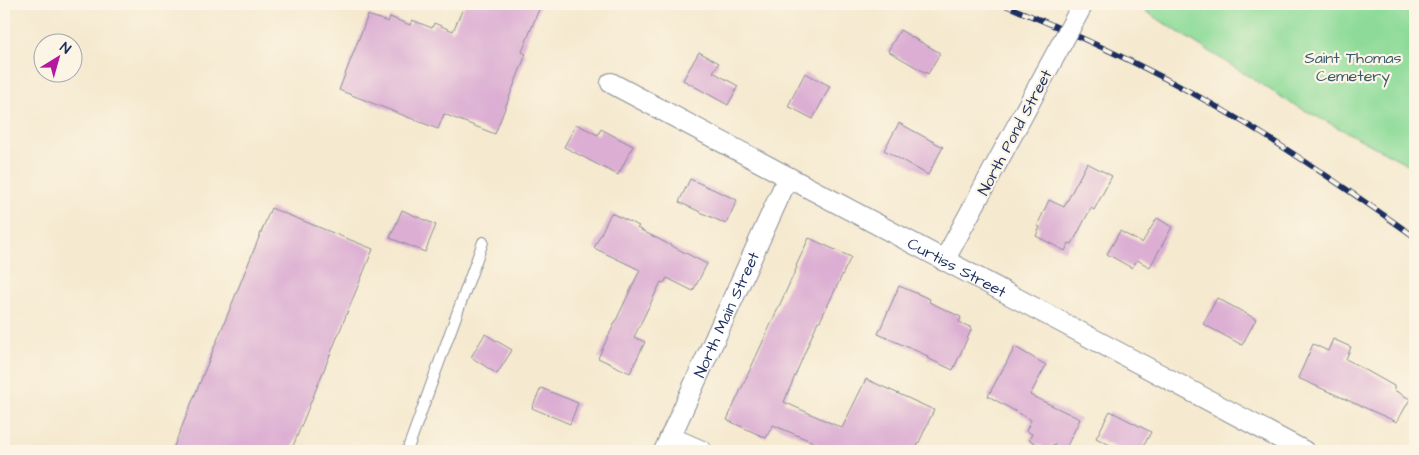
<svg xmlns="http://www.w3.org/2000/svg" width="1419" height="455" viewBox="0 0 1419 455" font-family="'Architects Daughter',sans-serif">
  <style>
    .green { fill: #8edb99; stroke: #54857c }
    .building { fill: #dcaed3 }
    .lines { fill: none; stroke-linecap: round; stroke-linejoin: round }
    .lane-casing { stroke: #888c96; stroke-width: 12 }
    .street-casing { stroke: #888c96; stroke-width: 22 }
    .lane { stroke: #fff; stroke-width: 10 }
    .street { stroke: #fff; stroke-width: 20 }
    .rail-casing { stroke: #1b2f5e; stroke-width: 5.5 }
    .rail { stroke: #fcf5e5; stroke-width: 4; stroke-dasharray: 11; stroke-linecap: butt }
    .street-bridge-casing { stroke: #888c96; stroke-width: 22; stroke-linecap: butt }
    .street-bridge { stroke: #fff; stroke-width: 20 }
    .labels { text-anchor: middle; stroke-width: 4.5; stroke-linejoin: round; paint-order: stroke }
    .park-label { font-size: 16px; fill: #385a6d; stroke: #fcf5e5 }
    .street-label { font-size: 16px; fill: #1b2f5e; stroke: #fcf5e5 }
  </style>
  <rect width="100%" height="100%" fill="#fcf5e5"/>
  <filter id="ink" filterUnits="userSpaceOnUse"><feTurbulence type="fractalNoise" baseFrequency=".02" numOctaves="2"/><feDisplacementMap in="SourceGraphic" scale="10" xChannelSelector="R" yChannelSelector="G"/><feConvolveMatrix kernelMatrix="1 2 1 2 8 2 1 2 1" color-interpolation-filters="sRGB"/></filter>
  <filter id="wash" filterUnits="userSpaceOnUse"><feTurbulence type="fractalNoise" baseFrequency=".0096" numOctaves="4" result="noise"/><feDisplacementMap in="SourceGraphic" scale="20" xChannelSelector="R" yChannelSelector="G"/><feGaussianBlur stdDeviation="1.12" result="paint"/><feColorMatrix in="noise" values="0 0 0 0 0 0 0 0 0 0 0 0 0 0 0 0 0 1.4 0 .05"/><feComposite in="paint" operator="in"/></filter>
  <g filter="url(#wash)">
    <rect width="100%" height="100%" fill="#f5e9cf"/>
    <path class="green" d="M1134,4H1415V168L1291,103Z"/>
    <g id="blocks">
      <g class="building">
        <path d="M465,4H541L522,52L526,54L495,134L444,114L438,129L339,90L368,15L388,22L390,17L410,25L412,20L432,28L434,23L453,31Z"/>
        <path d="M900,30L940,53L928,74L888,51Z"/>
        <path d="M699,52L719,63L713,72L738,86L728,105L683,80Z"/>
        <path d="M805,73L830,86L813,119L788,106Z"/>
        <path d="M899,123L943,147L928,175L884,150Z"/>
        <path d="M576,124L598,135L601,129L633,146L618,175L564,147Z"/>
        <path d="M1087,163L1112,176L1094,210L1091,208L1072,244L1069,243L1065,251L1036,236L1040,227L1037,226L1049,200L1064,207Z"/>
        <path d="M690,179L737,200L726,224L679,202Z"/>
        <path d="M271,208L373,249L291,451H172Z"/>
        <path d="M402,210L436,225L425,252L390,238Z"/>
        <path d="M611,213L639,226L637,228L707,264L693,291L667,278L664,283L661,282L634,337L645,342L630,373L598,358L640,270L594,248Z"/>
        <path d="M1157,218L1172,227L1150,267L1137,260L1132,268L1107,254L1120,231L1142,243Z"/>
        <path d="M809,238L851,257L820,321H818L784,402L842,428L866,379L934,410L915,451H834L773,425L766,438L727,420L797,267L796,266Z"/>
        <path d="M899,286L930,299L929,302L961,317L959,322L972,328L953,370L927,358L928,356L878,334Z"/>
        <path d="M1217,298L1256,319L1242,345L1203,324Z"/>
        <path d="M485,334L512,350L497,374L471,357Z"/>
        <path d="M1333,339L1351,347L1346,359L1394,386V390L1410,399L1397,422L1298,378L1313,344L1328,351Z"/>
        <path d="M1015,347L1046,365L1030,395L1080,419L1065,450L1053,444L1050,450L1029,440L1032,434L1026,431L1031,420L988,396Z"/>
        <path d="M541,388L578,403L570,424L532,408Z"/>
        <path d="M1110,411L1151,432L1141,451H1122L1096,438Z"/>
      </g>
    </g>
  </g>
  <g filter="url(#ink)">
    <use href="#blocks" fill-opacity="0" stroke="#888c96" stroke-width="1"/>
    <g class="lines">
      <defs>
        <path id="lane" d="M407,451L483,242"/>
        <g id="street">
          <path id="s1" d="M611,83L1304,451"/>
          <path d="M944,261L1039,85"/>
          <path d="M670,437L702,451"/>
          <path id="s2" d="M664,451L788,177"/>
        </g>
      </defs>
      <use href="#lane" class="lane-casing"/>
      <use href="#street" class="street-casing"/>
      <use href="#lane" class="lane"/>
      <use href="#street" class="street"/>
      <defs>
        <path id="rail" d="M1002,4C1087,38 1170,78 1248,125C1305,160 1360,198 1415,237"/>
      </defs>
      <use href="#rail" class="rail-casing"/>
      <use href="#rail" class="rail"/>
      <defs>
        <path id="street-bridge" d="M1039,85L1083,4"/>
      </defs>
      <use href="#street-bridge" class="street-bridge-casing"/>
      <use href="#street-bridge" class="street-bridge"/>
    </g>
  </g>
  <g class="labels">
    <g class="park-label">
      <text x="1353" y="63">Saint Thomas<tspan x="1353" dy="18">Cemetery</tspan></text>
    </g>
    <g class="street-label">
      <text transform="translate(1014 132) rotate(-62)" y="6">North Pond Street</text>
      <text dy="6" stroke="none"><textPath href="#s1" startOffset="392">Curtiss Street</textPath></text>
      <text dy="6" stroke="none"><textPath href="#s2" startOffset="150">North Main Street</textPath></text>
    </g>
  </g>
  <rect width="1419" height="455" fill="none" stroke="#fcf5e5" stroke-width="20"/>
  <g transform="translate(58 58) rotate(37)"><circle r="24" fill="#fcf5e5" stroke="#a2a6af"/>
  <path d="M0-4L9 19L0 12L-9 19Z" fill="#b5179e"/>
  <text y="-8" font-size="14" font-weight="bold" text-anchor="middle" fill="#1b2f5e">N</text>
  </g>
</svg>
